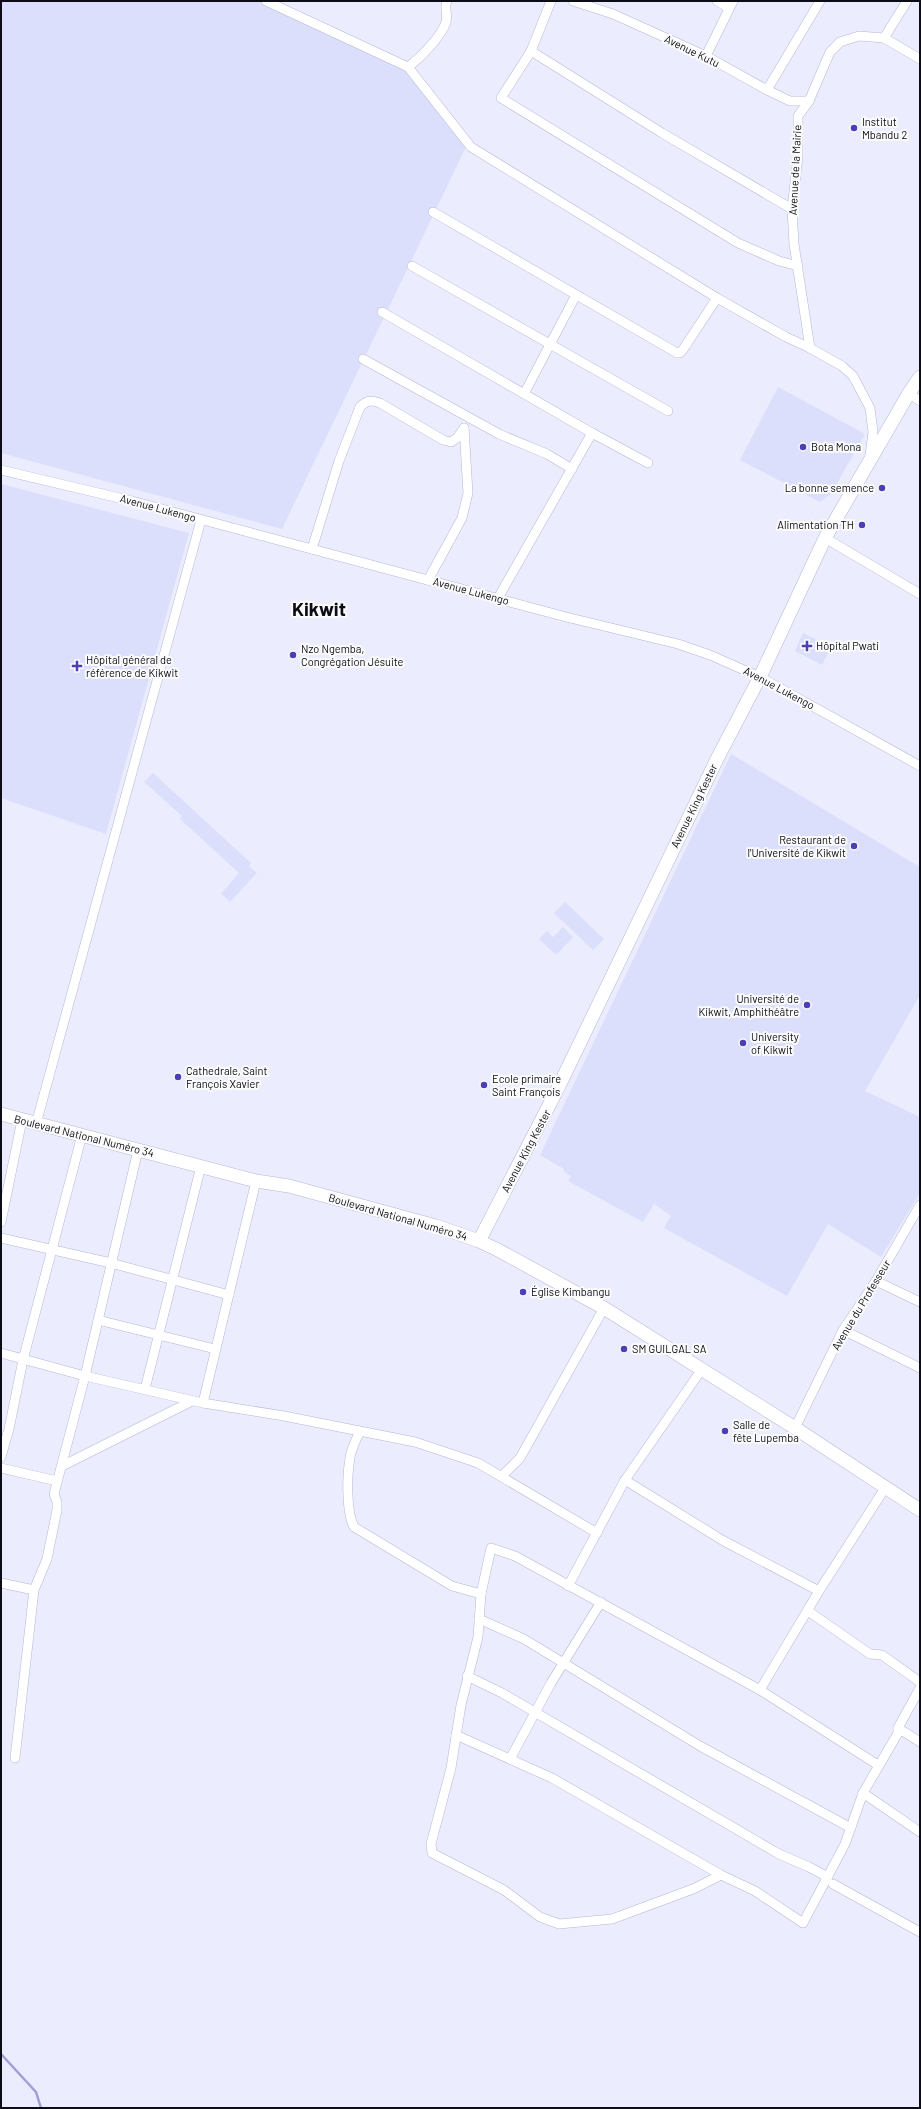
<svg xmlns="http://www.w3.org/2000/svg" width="921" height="2109" viewBox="0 0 921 2109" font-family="Barlow,sans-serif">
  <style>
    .built { fill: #dcdffc }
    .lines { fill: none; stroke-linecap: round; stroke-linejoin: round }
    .stream { stroke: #9ea0d5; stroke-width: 2.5 }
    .street-casing { stroke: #b5b7d3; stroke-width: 10 }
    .secondary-casing { stroke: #b5b7d3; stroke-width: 14 }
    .street { stroke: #fff; stroke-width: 9 }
    .secondary { stroke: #fff; stroke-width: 13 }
    .poi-dot { fill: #4d3eb5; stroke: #fbfbfb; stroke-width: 1.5 }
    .labels { text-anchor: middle; stroke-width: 4; stroke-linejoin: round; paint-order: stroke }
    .street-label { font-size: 11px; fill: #0b0c15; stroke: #fbfbfb }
    .poi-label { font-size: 11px; fill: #0b0c15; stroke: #fbfbfb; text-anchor: start }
    .town-label { font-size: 19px; font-weight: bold; fill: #0b0c15; stroke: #fbfbfb }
  </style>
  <rect width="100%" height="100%" fill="#ebecfe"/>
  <g class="built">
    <path d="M1,1H267L408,70L468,143L282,529L1,453Z"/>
    <path d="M778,387L865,434L831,494L820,502L740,460Z"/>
    <path d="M1,484L189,533L106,834L1,798Z"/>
    <path d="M803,633L831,647L822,665L795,651Z"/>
    <path d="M731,754L920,867V995L865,1091L920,1117V1193L881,1257L828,1224L787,1296L664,1228L671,1216L654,1204L643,1222L568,1181L571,1176L563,1171L564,1169L540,1155Z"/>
    <path d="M153,773L251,863L249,866L257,873L230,902L221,894L239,873L180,819L182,816L144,782Z"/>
    <path d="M565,902L604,939L593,950L554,913Z"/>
    <path d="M563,927L573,937L556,955L539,939L547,931L553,937Z"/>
  </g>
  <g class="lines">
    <path class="stream" d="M1,2054L36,2092L41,2108"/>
    <defs>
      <g id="street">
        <path d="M266,1L408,67L471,147L717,298L786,337L810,348L842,366L853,376L870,408L873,432L870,456"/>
        <path d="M551,1L531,51L501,98L738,243L779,261L798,266"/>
        <path d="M573,1L613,14L706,56L767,90L790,101H809"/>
        <path d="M717,1L729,8"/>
        <path d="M884,38L907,1"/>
        <path d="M531,51L662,133L792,209"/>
        <path d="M706,56L733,1"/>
        <path d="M408,67C420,58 442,36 446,22C448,15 444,7 447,1"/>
        <path d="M767,90L820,1"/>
        <path d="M433,212L677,353H680L684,348L717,298"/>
        <path d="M412,266L668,411"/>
        <path d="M382,312L592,433L648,463"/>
        <path d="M810,348L794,244L792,209L798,156V116L809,101L830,52L840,42L859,36L884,38L920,59"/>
        <path d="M363,359L499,434L547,454L572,469"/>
        <path d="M909,393L920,401"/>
        <path d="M524,394L576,295"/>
        <path d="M1,470L132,501L566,617L678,644L710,655L760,677L920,766"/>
        <path d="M825,538L920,594"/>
        <path d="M312,549L339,461L360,407C367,400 371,400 380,403L443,440L451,442L457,438L464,428"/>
        <path d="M428,580L462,518L468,493L464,428"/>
        <path d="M498,598L592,433"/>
        <path d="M36,1124L201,520"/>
        <path d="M1,1222L22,1120"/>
        <path d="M1,1238L111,1263L229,1295"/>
        <path d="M876,1281L920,1302"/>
        <path d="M98,1320L215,1349"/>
        <path d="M843,1330L920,1368"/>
        <path d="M1,1353L85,1376L203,1403L284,1416L415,1442L478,1463L597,1533"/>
        <path d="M145,1389L201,1166"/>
        <path d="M203,1403L256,1181"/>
        <path d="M795,1428L843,1330L876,1281L920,1205"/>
        <path d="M360,1431C356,1440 351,1449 350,1458C347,1475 346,1512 354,1527L452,1586L481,1594"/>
        <path d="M1,1457L9,1429L23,1360L82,1135"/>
        <path d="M62,1466L192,1401"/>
        <path d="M1,1468L57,1481"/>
        <path d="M502,1476L520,1458L604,1308"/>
        <path d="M625,1480L722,1540L819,1591"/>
        <path d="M1,1583L34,1590"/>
        <path d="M568,1586L625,1480L702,1369"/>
        <path d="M808,1611L870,1654L882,1655L920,1682"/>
        <path d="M479,1619L524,1639L700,1746L851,1828"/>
        <path d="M467,1676L502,1693L779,1854L809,1867L828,1877"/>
        <path d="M760,1690L819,1591L885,1488"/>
        <path d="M898,1728L920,1742"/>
        <path d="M456,1735L552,1778L721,1875L755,1891L803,1923L845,1844L863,1793L898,1733V1728L920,1688"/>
        <path d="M15,1758L34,1590L47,1559L57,1510V1502L54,1494L85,1376L138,1150"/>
        <path d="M510,1759L551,1683L601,1602"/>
        <path d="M863,1793L920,1832"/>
        <path d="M721,1875L693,1889L612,1919L559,1924L540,1917L504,1890L432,1853L431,1844L451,1768L461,1705L478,1637L481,1594L491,1548L515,1556L760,1690L878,1765"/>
        <path d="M833,1884L920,1932"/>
      </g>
      <g id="secondary">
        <path d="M1,1114L256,1181L289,1186L436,1226L479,1241L498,1250L604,1308L795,1428L920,1510"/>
        <path d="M479,1241L558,1088L718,757L760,677L825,538L909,393L920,377"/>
      </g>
    </defs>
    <use href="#street" class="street-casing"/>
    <use href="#secondary" class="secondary-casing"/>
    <use href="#street" class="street"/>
    <use href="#secondary" class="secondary"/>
  </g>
  <g class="poi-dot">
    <circle cx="854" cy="128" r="4"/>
    <circle cx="803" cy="447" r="4"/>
    <circle cx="882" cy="488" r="4"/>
    <circle cx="862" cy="525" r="4"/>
    <path d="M805 640h4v4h4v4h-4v4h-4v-4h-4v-4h4z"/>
    <circle cx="293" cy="655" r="4"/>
    <path d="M75 660h4v4h4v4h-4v4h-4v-4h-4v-4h4z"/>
    <circle cx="854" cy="846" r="4"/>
    <circle cx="807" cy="1005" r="4"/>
    <circle cx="743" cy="1043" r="4"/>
    <circle cx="178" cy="1077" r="4"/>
    <circle cx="484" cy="1085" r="4"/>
    <circle cx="523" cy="1292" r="4"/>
    <circle cx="624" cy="1349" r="4"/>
    <circle cx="725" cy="1431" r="4"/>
  </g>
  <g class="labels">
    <g class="street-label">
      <text transform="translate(692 51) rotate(26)" y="4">Avenue Kutu</text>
      <text transform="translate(795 170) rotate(-87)" y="4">Avenue de la Mairie</text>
      <text transform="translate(158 508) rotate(15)" y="4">Avenue Lukengo</text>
      <text transform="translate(471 591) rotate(15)" y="4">Avenue Lukengo</text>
      <text transform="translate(779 688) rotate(28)" y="4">Avenue Lukengo</text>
      <text transform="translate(694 806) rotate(-64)" y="4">Avenue King Kester</text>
      <text transform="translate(84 1136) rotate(14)" y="4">Boulevard National Numéro 34</text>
      <text transform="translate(526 1151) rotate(-62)" y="4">Avenue King Kester</text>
      <text transform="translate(398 1217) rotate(16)" y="4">Boulevard National Numéro 34</text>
      <text transform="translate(861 1305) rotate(-59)" y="4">Avenue du Professeur</text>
    </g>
    <g class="poi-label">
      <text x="862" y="126">Institut<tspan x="862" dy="13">Mbandu 2</tspan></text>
      <text x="811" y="451">Bota Mona</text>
      <text x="874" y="492" text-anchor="end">La bonne semence</text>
      <text x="854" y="529" text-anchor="end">Alimentation TH</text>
      <text x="816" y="650">Hôpital Pwati</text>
      <text x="301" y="653">Nzo Ngemba,<tspan x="301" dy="13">Congrégation Jésuite</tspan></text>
      <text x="86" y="664">Hôpital général de<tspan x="86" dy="13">référence de Kikwit</tspan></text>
      <text x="846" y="844" text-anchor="end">Restaurant de<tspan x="846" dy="13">l'Université de Kikwit</tspan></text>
      <text x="799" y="1003" text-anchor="end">Université de<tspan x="799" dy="13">Kikwit, Amphithéâtre</tspan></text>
      <text x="751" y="1041">University<tspan x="751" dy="13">of Kikwit</tspan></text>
      <text x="186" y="1075">Cathedrale, Saint<tspan x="186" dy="13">François Xavier</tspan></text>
      <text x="492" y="1083">Ecole primaire<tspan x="492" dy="13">Saint François</tspan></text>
      <text x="531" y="1296">Église Kimbangu</text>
      <text x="632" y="1353">SM GUILGAL SA</text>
      <text x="733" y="1429">Salle de<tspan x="733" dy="13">fête Lupemba</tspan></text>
    </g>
    <g class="town-label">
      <text x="319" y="616">Kikwit</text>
    </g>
  </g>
  <rect width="921" height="2109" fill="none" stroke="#0b0c15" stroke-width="4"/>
</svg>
